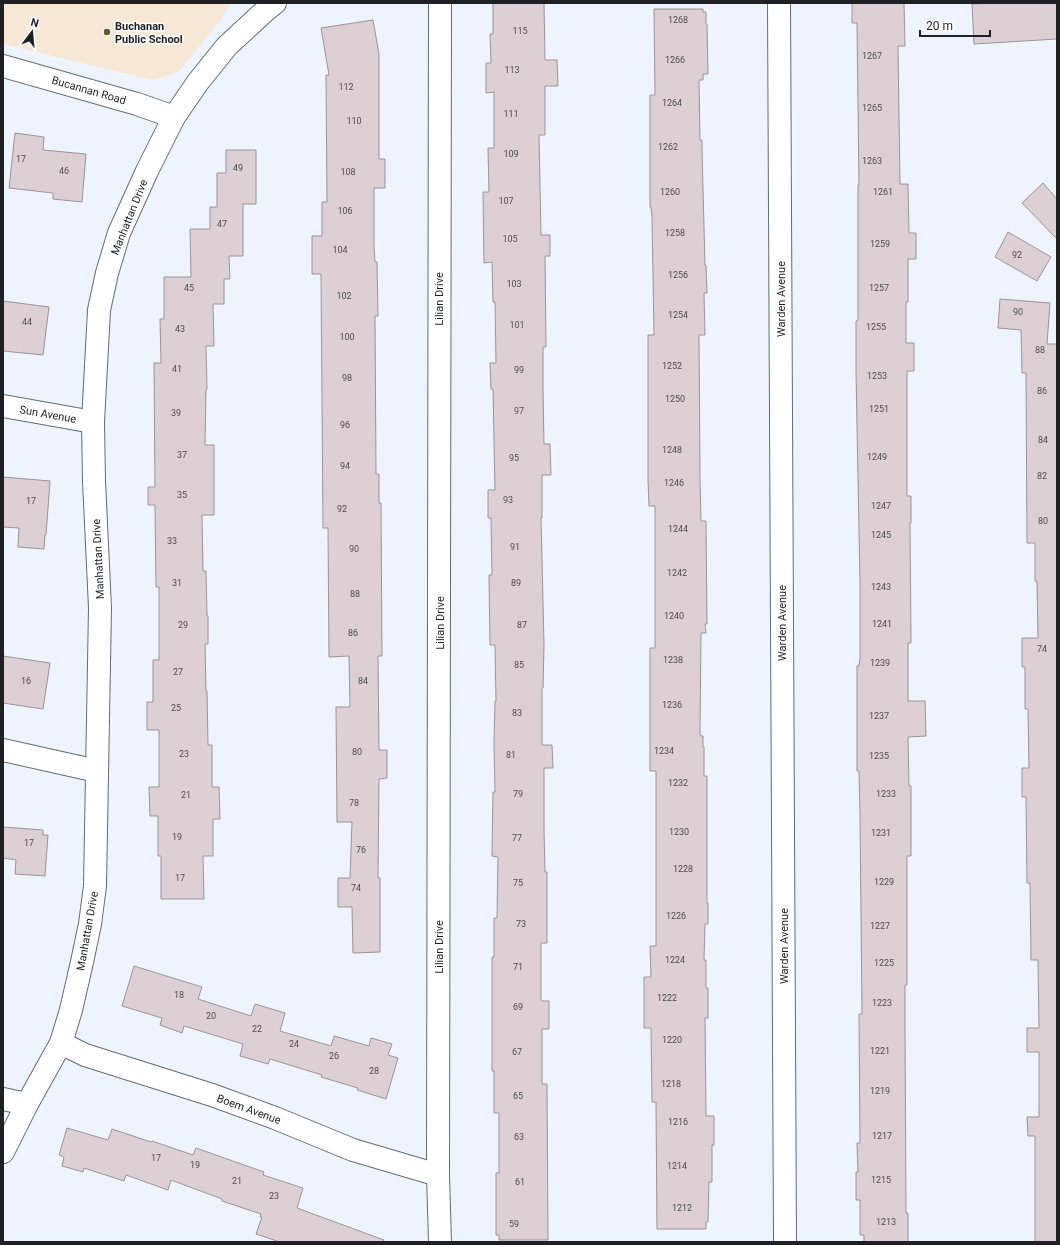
<svg xmlns="http://www.w3.org/2000/svg" width="1060" height="1245" viewBox="0 0 1060 1245" font-family="Roboto,sans-serif">
  <style>
    .education { fill: #f7e7d5 }
    .building { fill: #ddd0d4; stroke: #9e9296 }
    .lines { fill: none; stroke-linecap: round; stroke-linejoin: round }
    .street-casing { stroke: #666b74; stroke-width: 24 }
    .secondary-casing { stroke: #666b74; stroke-width: 24 }
    .street { stroke: #fff; stroke-width: 22 }
    .secondary { stroke: #fff; stroke-width: 22 }
    .poi-dot { fill: #6e5325; stroke: #fff; stroke-width: 1.5 }
    .labels { text-anchor: middle; stroke-width: 3; stroke-linejoin: round; paint-order: stroke }
    .number-label { font-size: 9px; fill: #4e4c50 }
    .poi-label { font-size: 11px; font-weight: bold; fill: #1e2024; stroke: #fff; text-anchor: start }
    .street-label { font-size: 11px; fill: #1e2024; stroke: #fff }
  </style>
  <rect width="100%" height="100%" fill="#edf4fe"/>
  <path class="education" d="M3,3H230L221,20L178,72L153,80L3,44Z"/>
  <g class="building">
    <path d="M493,3H544L545,60H557L558,86H545V135H539L541,235H550V256H545L546,347H543V390L544,444H550L551,475H542V518H541L544,645L543,688H542V745H552L553,768H544V829L545,872H547V943H541V1000L542,1001H549V1029H542V1084H547L548,1240H499V1235H496V1173H499V1113H494V1071H492V957H494V918H497L498,857L492,856L493,792H495L494,744L495,701H496L495,645H490L489,575H492L491,518H488V490H495L493,389H491L490,363H496L495,302H493L492,262L484,263L483,192H489L488,148H494V92L486,93V63H491L490,34H493Z"/>
    <path d="M852,3H904L905,46H898L900,184H908L909,233H916V259H908V302H906V343H914V371H907V496H911V523H910L911,643H908V701H925L926,736L908,737L909,786H911V856H907V985H905V1030L906,1213H908V1242H864V1235H860V1200H856V1172H858L857,1143H860L859,1014H862L860,814L859,771H857V666H859L860,658V582L856,372V321L858,320V185H859L857,23H852Z"/>
    <path d="M991,3H1057V39L974,44L972,4Z"/>
    <path d="M654,9H703V12H706V24H707L708,74H703V80H699L700,140H702V151L705,265H706L707,293H704L705,335H699L700,478L701,521H706L707,624H705L706,633H701L700,733L701,736H703V747H704V776H707V903H708V924H705L704,960H706V988H708V1018H705L706,1116H714V1145H712V1182H709L708,1222H706V1229H657L656,1102H652L651,1028H644V977H651L650,946H656V771H650V648H655V506H649L648,479V335H654L652,217L651,207H650V95H655Z"/>
    <path d="M373,20L379,54V159H385V188H374V245L375,262H377L378,316H375L376,474H379V503H381L382,656H378L379,750H387V778L379,779L378,878H380V952L353,953L352,907H338V878H350L352,822H337L336,707H350L349,656L329,657L328,528H323L321,274H312V236H322V202H327L326,75H329L321,28Z"/>
    <path d="M15,133L44,137L43,150L86,154L82,202L53,199V193L9,188Z"/>
    <path d="M226,150H256V204H243V256H229L230,279H224V304H213L214,346H206L207,389H206L205,445H214V515H202L203,571H206L207,616H208V644H205L206,691H207L208,745H212V787H219L220,819H213V856H203L204,899H161V856H158V816H150L149,787H159V730H147V702H153V660H159V587H156L155,505H148V487H155L154,363H161L160,319H164V277H191L190,229H210V207H217V173H226Z"/>
    <path d="M1043,183L1057,199V239L1022,203Z"/>
    <path d="M1008,232L1051,257L1037,281L995,257Z"/>
    <path d="M1000,299L1050,303L1047,344H1057V1242H1035V1136H1028L1027,1117H1039V1052H1027V1028H1039L1038,960H1031L1030,883H1027L1026,797H1022V768H1029L1028,709H1025V667H1022V638H1038L1037,581H1035V543H1027L1026,373H1022L1021,330L998,328Z"/>
    <path d="M3,301L49,307L43,355L3,351Z"/>
    <path d="M3,477L50,481L46,535H45L44,549L18,547L19,528L3,527Z"/>
    <path d="M3,656L50,663L43,709L3,703Z"/>
    <path d="M3,827L43,830V835H48L45,876L15,874L16,860L3,858Z"/>
    <path d="M134,966L202,987L198,999L251,1016L255,1004L285,1013L280,1031L331,1046L334,1036L369,1046L371,1038L392,1044L388,1055L398,1058L386,1099L357,1090L358,1088L321,1077L322,1075L270,1059L268,1064L240,1056L243,1044L184,1026L182,1033L160,1025L162,1018L122,1006Z"/>
    <path d="M67,1128L108,1140L112,1129L151,1142L152,1141L193,1155L196,1148L264,1172L263,1175L303,1188L297,1208L384,1240L383,1242H280L256,1234L262,1217H260L261,1214L222,1201V1199L171,1180L168,1190L126,1175L124,1181L84,1168L83,1172L62,1166L64,1157L59,1155Z"/>
  </g>
  <g class="lines">
    <defs>
      <g id="street">
        <path d="M3,66L137,104L174,117"/>
        <path d="M3,406L93,422"/>
        <path d="M3,750L97,771"/>
        <path d="M61,1043L85,1055L212,1095L275,1118L353,1150L438,1175"/>
        <path d="M3,1099L27,1104"/>
        <path d="M3,1152L27,1104L61,1043L71,1010L82,962L90,924L95,886L100,608L94,481L93,422L99,310L107,273L119,233L147,171L174,117L198,82L227,46L265,11L275,3"/>
        <path d="M440,1242L438,1175C441,784 436,393 440,3"/>
      </g>
      <path id="secondary" d="M779,3L785,1242"/>
    </defs>
    <use href="#street" class="street-casing"/>
    <use href="#secondary" class="secondary-casing"/>
    <use href="#street" class="street"/>
    <use href="#secondary" class="secondary"/>
  </g>
  <circle class="poi-dot" cx="107" cy="32" r="4"/>
  <g class="labels">
    <g class="number-label">
      <text x="678" y="23">1268</text>
      <text x="520" y="34">115</text>
      <text x="872" y="59">1267</text>
      <text x="675" y="63">1266</text>
      <text x="512" y="73">113</text>
      <text x="346" y="90">112</text>
      <text x="672" y="106">1264</text>
      <text x="872" y="111">1265</text>
      <text x="511" y="117">111</text>
      <text x="354" y="124">110</text>
      <text x="668" y="150">1262</text>
      <text x="511" y="157">109</text>
      <text x="21" y="162">17</text>
      <text x="872" y="164">1263</text>
      <text x="238" y="171">49</text>
      <text x="64" y="174">46</text>
      <text x="348" y="175">108</text>
      <text x="670" y="195">1260</text>
      <text x="883" y="195">1261</text>
      <text x="506" y="204">107</text>
      <text x="345" y="214">106</text>
      <text x="222" y="227">47</text>
      <text x="675" y="236">1258</text>
      <text x="510" y="242">105</text>
      <text x="880" y="247">1259</text>
      <text x="340" y="253">104</text>
      <text x="1017" y="258">92</text>
      <text x="678" y="278">1256</text>
      <text x="514" y="287">103</text>
      <text x="189" y="291">45</text>
      <text x="879" y="291">1257</text>
      <text x="344" y="299">102</text>
      <text x="1018" y="315">90</text>
      <text x="678" y="318">1254</text>
      <text x="27" y="325">44</text>
      <text x="517" y="328">101</text>
      <text x="876" y="330">1255</text>
      <text x="180" y="332">43</text>
      <text x="347" y="340">100</text>
      <text x="1040" y="353">88</text>
      <text x="672" y="369">1252</text>
      <text x="177" y="372">41</text>
      <text x="519" y="373">99</text>
      <text x="877" y="379">1253</text>
      <text x="347" y="381">98</text>
      <text x="1042" y="394">86</text>
      <text x="675" y="402">1250</text>
      <text x="879" y="412">1251</text>
      <text x="519" y="414">97</text>
      <text x="176" y="416">39</text>
      <text x="345" y="428">96</text>
      <text x="1043" y="443">84</text>
      <text x="672" y="453">1248</text>
      <text x="182" y="458">37</text>
      <text x="877" y="460">1249</text>
      <text x="514" y="461">95</text>
      <text x="345" y="469">94</text>
      <text x="1042" y="479">82</text>
      <text x="674" y="486">1246</text>
      <text x="182" y="498">35</text>
      <text x="508" y="503">93</text>
      <text x="31" y="504">17</text>
      <text x="881" y="509">1247</text>
      <text x="342" y="512">92</text>
      <text x="1043" y="524">80</text>
      <text x="678" y="532">1244</text>
      <text x="881" y="538">1245</text>
      <text x="172" y="544">33</text>
      <text x="515" y="550">91</text>
      <text x="354" y="552">90</text>
      <text x="677" y="576">1242</text>
      <text x="177" y="586">31</text>
      <text x="516" y="586">89</text>
      <text x="881" y="590">1243</text>
      <text x="355" y="597">88</text>
      <text x="674" y="619">1240</text>
      <text x="882" y="627">1241</text>
      <text x="183" y="628">29</text>
      <text x="522" y="628">87</text>
      <text x="353" y="636">86</text>
      <text x="1042" y="652">74</text>
      <text x="673" y="663">1238</text>
      <text x="880" y="666">1239</text>
      <text x="519" y="668">85</text>
      <text x="178" y="675">27</text>
      <text x="26" y="684">16</text>
      <text x="363" y="684">84</text>
      <text x="672" y="708">1236</text>
      <text x="176" y="711">25</text>
      <text x="517" y="716">83</text>
      <text x="879" y="719">1237</text>
      <text x="664" y="754">1234</text>
      <text x="357" y="755">80</text>
      <text x="184" y="757">23</text>
      <text x="511" y="758">81</text>
      <text x="879" y="759">1235</text>
      <text x="678" y="786">1232</text>
      <text x="518" y="797">79</text>
      <text x="886" y="797">1233</text>
      <text x="186" y="798">21</text>
      <text x="354" y="806">78</text>
      <text x="679" y="835">1230</text>
      <text x="881" y="836">1231</text>
      <text x="177" y="840">19</text>
      <text x="517" y="841">77</text>
      <text x="29" y="846">17</text>
      <text x="361" y="853">76</text>
      <text x="683" y="872">1228</text>
      <text x="180" y="881">17</text>
      <text x="884" y="885">1229</text>
      <text x="518" y="886">75</text>
      <text x="356" y="891">74</text>
      <text x="676" y="919">1226</text>
      <text x="521" y="927">73</text>
      <text x="880" y="929">1227</text>
      <text x="675" y="963">1224</text>
      <text x="884" y="966">1225</text>
      <text x="518" y="970">71</text>
      <text x="179" y="998">18</text>
      <text x="667" y="1001">1222</text>
      <text x="882" y="1006">1223</text>
      <text x="518" y="1010">69</text>
      <text x="211" y="1019">20</text>
      <text x="257" y="1032">22</text>
      <text x="672" y="1043">1220</text>
      <text x="294" y="1047">24</text>
      <text x="880" y="1054">1221</text>
      <text x="517" y="1055">67</text>
      <text x="334" y="1059">26</text>
      <text x="374" y="1074">28</text>
      <text x="671" y="1087">1218</text>
      <text x="880" y="1094">1219</text>
      <text x="518" y="1099">65</text>
      <text x="678" y="1125">1216</text>
      <text x="882" y="1139">1217</text>
      <text x="519" y="1140">63</text>
      <text x="156" y="1161">17</text>
      <text x="195" y="1168">19</text>
      <text x="677" y="1169">1214</text>
      <text x="881" y="1183">1215</text>
      <text x="237" y="1184">21</text>
      <text x="520" y="1185">61</text>
      <text x="274" y="1199">23</text>
      <text x="682" y="1211">1212</text>
      <text x="886" y="1225">1213</text>
      <text x="514" y="1227">59</text>
    </g>
    <g class="poi-label">
      <text x="115" y="30">Buchanan<tspan x="115" dy="13">Public School</tspan></text>
    </g>
    <g class="street-label">
      <text transform="translate(89 90) rotate(16)" y="4">Bucannan Road</text>
      <text transform="translate(129 217) rotate(-68)" y="4">Manhattan Drive</text>
      <text transform="translate(439 299) rotate(-90)" y="4">Lilian Drive</text>
      <text transform="translate(781 299) rotate(-90)" y="4">Warden Avenue</text>
      <text transform="translate(48 414) rotate(10)" y="4">Sun Avenue</text>
      <text transform="translate(98 559) rotate(-93)" y="4">Manhattan Drive</text>
      <text transform="translate(440 623) rotate(-90)" y="4">Lilian Drive</text>
      <text transform="translate(782 623) rotate(-90)" y="4">Warden Avenue</text>
      <text transform="translate(87 931) rotate(-80)" y="4">Manhattan Drive</text>
      <text transform="translate(784 946) rotate(-90)" y="4">Warden Avenue</text>
      <text transform="translate(439 947) rotate(-90)" y="4">Lilian Drive</text>
      <text transform="translate(249 1109) rotate(20)" y="4">Boem Avenue</text>
    </g>
  </g>
  <rect width="1060" height="1245" fill="none" stroke="#1e2024" stroke-width="8"/>
  <g transform="translate(32 32) rotate(16)" stroke="#ffffff" stroke-width="3" paint-order="stroke">
  <path d="M0-3L7 15L0 10L-7 15Z" fill="#1e2024"/>
  <text y="-6" font-size="11" font-weight="bold" text-anchor="middle" fill="#1e2024">N</text>
  </g>
  <path d="M920 30v6h70v-6" fill="none" stroke="#1e2024" stroke-width="2"/>
  <text x="926" y="30" font-size="12" fill="#1e2024" stroke="#ffffff" stroke-width="3" paint-order="stroke">20 m</text>
</svg>
